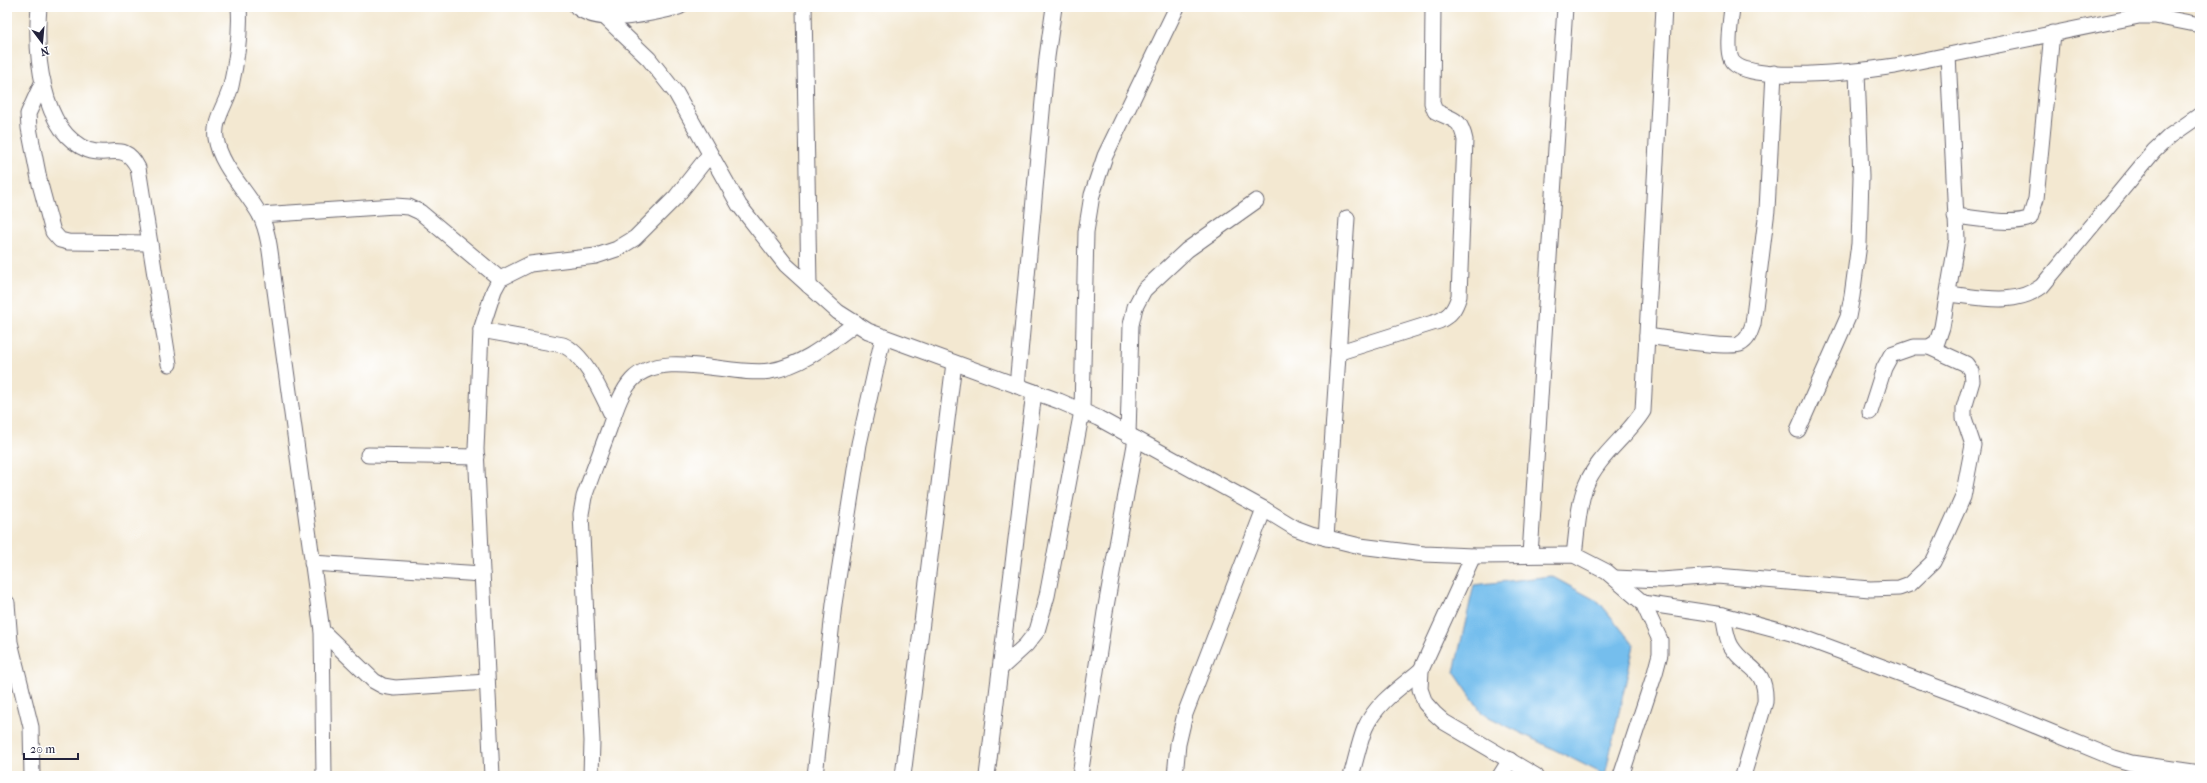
<svg xmlns="http://www.w3.org/2000/svg" width="2207" height="783" viewBox="0 0 2207 783" font-family="'IM FELL French Canon',serif">
  <style>
    .water { fill: #75beed; stroke: #4c7094 }
    .lines { fill: none; stroke-linecap: round; stroke-linejoin: round }
    .street-casing { stroke: #6b6770; stroke-width: 17 }
    .street { stroke: #fff; stroke-width: 15 }
  </style>
  <rect width="100%" height="100%" fill="#fff"/>
  <filter id="ink" filterUnits="userSpaceOnUse"><feTurbulence type="fractalNoise" baseFrequency=".025" numOctaves="2"/><feDisplacementMap in="SourceGraphic" scale="8" xChannelSelector="R" yChannelSelector="G"/><feConvolveMatrix kernelMatrix="1 2 1 2 8 2 1 2 1" color-interpolation-filters="sRGB"/></filter>
  <filter id="wash" filterUnits="userSpaceOnUse"><feTurbulence type="fractalNoise" baseFrequency=".012" numOctaves="4" result="noise"/><feDisplacementMap in="SourceGraphic" scale="16" xChannelSelector="R" yChannelSelector="G"/><feGaussianBlur stdDeviation="0.9" result="paint"/><feColorMatrix in="noise" values="0 0 0 0 0 0 0 0 0 0 0 0 0 0 0 0 0 1.4 0 .05"/><feComposite in="paint" operator="in"/></filter>
  <g filter="url(#wash)">
    <rect width="100%" height="100%" fill="#f3e8d1"/>
    <path class="water" d="M1551,576L1599,602L1634,645L1605,775L1483,714L1454,672L1474,585Z"/>
  </g>
  <g filter="url(#ink)">
    <g class="lines">
      <defs>
        <g id="street">
          <path d="M39,7C35,50 40,131 88,150C110,158 124,140 138,168L169,364"/>
          <path d="M239,7C241,34 237,59 231,86C227,103 213,120 216,138C220,166 247,191 260,215C270,235 271,261 274,283L322,631L324,776"/>
          <path d="M577,7C602,27 650,13 679,7"/>
          <path d="M804,7L809,286"/>
          <path d="M1732,7C1731,20 1726,47 1731,59C1742,86 1869,70 1895,66L2139,16H2155L2200,25"/>
          <path d="M606,18L649,59L676,93L739,205L786,265L838,312L868,331L1059,401L1098,418L1264,509L1295,528L1311,534L1360,546L1424,554L1473,556L1574,555L1607,572L1643,603L1660,640V654L1655,673L1621,776"/>
          <path d="M43,81L28,114L29,128L40,184L53,232L60,240L68,242L150,243"/>
          <path d="M260,215L395,206L409,207L420,212L500,279"/>
          <path d="M1955,216C1976,218 2012,226 2030,218L2036,199L2052,33"/>
          <path d="M1948,294C1980,297 2014,307 2042,286L2154,151L2170,136L2200,115"/>
          <path d="M481,330L563,345C586,355 602,395 613,417"/>
          <path d="M1647,336C1662,338 1732,349 1740,344C1749,339 1750,332 1753,324L1767,210L1774,73"/>
          <path d="M1340,352L1439,321C1451,315 1455,309 1459,296L1465,140C1460,117 1454,121 1435,111L1432,103L1433,7"/>
          <path d="M1017,386L1047,57L1054,7"/>
          <path d="M1870,412L1884,368L1891,355L1914,347H1929L1937,342L1942,327L1957,239L1948,55"/>
          <path d="M1798,430L1848,317L1852,296L1859,244L1861,177L1857,72"/>
          <path d="M1128,435L1131,325L1135,307L1144,290L1187,250L1256,201"/>
          <path d="M368,455L477,457"/>
          <path d="M1326,538L1347,218"/>
          <path d="M1530,555L1565,7"/>
          <path d="M1574,555C1577,534 1578,504 1586,485C1598,456 1627,437 1643,411L1664,7"/>
          <path d="M1473,556L1421,670L1420,689L1425,703L1434,713L1444,722L1536,776"/>
          <path d="M312,563L482,574"/>
          <path d="M1615,578L1661,580L1717,576L1870,589L1899,588L1910,584L1933,562L1942,544L1963,497L1973,445L1964,418V408L1972,381L1971,371L1966,364L1929,347"/>
          <path d="M7,603L10,642L31,727L32,776"/>
          <path d="M1643,603L1723,615L1791,633L1985,705L2114,758L2131,763L2200,773"/>
          <path d="M1723,615C1725,625 1726,638 1731,646C1745,670 1767,666 1765,702L1743,776"/>
          <path d="M322,631L374,681L383,686L395,688L487,682"/>
          <path d="M1002,667L1026,645L1037,631L1047,596L1082,411L1086,232L1092,195L1105,156L1177,7"/>
          <path d="M492,776L476,449L481,330L494,290L500,279L530,264L596,256L617,249L635,238L676,197L710,154"/>
          <path d="M591,776L592,741L581,514L584,497C592,474 601,451 609,429C615,412 620,393 632,380C662,348 731,377 770,371C804,365 829,343 856,323"/>
          <path d="M815,776L834,604L859,444L883,337"/>
          <path d="M903,776L954,363"/>
          <path d="M987,776L1034,392"/>
          <path d="M1080,776L1105,612L1136,439"/>
          <path d="M1175,776L1178,744L1185,714L1264,509"/>
          <path d="M1351,776C1356,760 1359,743 1365,728C1376,703 1401,687 1421,670"/>
          <path d="M1500,776L1510,760"/>
        </g>
      </defs>
      <use href="#street" class="street-casing"/>
      <use href="#street" class="street"/>
    </g>
  </g>
  <rect width="2207" height="783" fill="none" stroke="#fff" stroke-width="24"/>
  <g transform="translate(42 42) rotate(164)" stroke="#ffffff" stroke-width="3" paint-order="stroke">
  <path d="M0-3L7 15L0 10L-7 15Z" fill="#22223b"/>
  <text y="-6" font-size="11" font-weight="bold" text-anchor="middle" fill="#22223b">N</text>
  </g>
  <path d="M24 753v6h54v-6" fill="none" stroke="#22223b" stroke-width="2"/>
  <text x="30" y="753" font-size="12" fill="#22223b" stroke="#ffffff" stroke-width="3" paint-order="stroke">20 m</text>
</svg>
